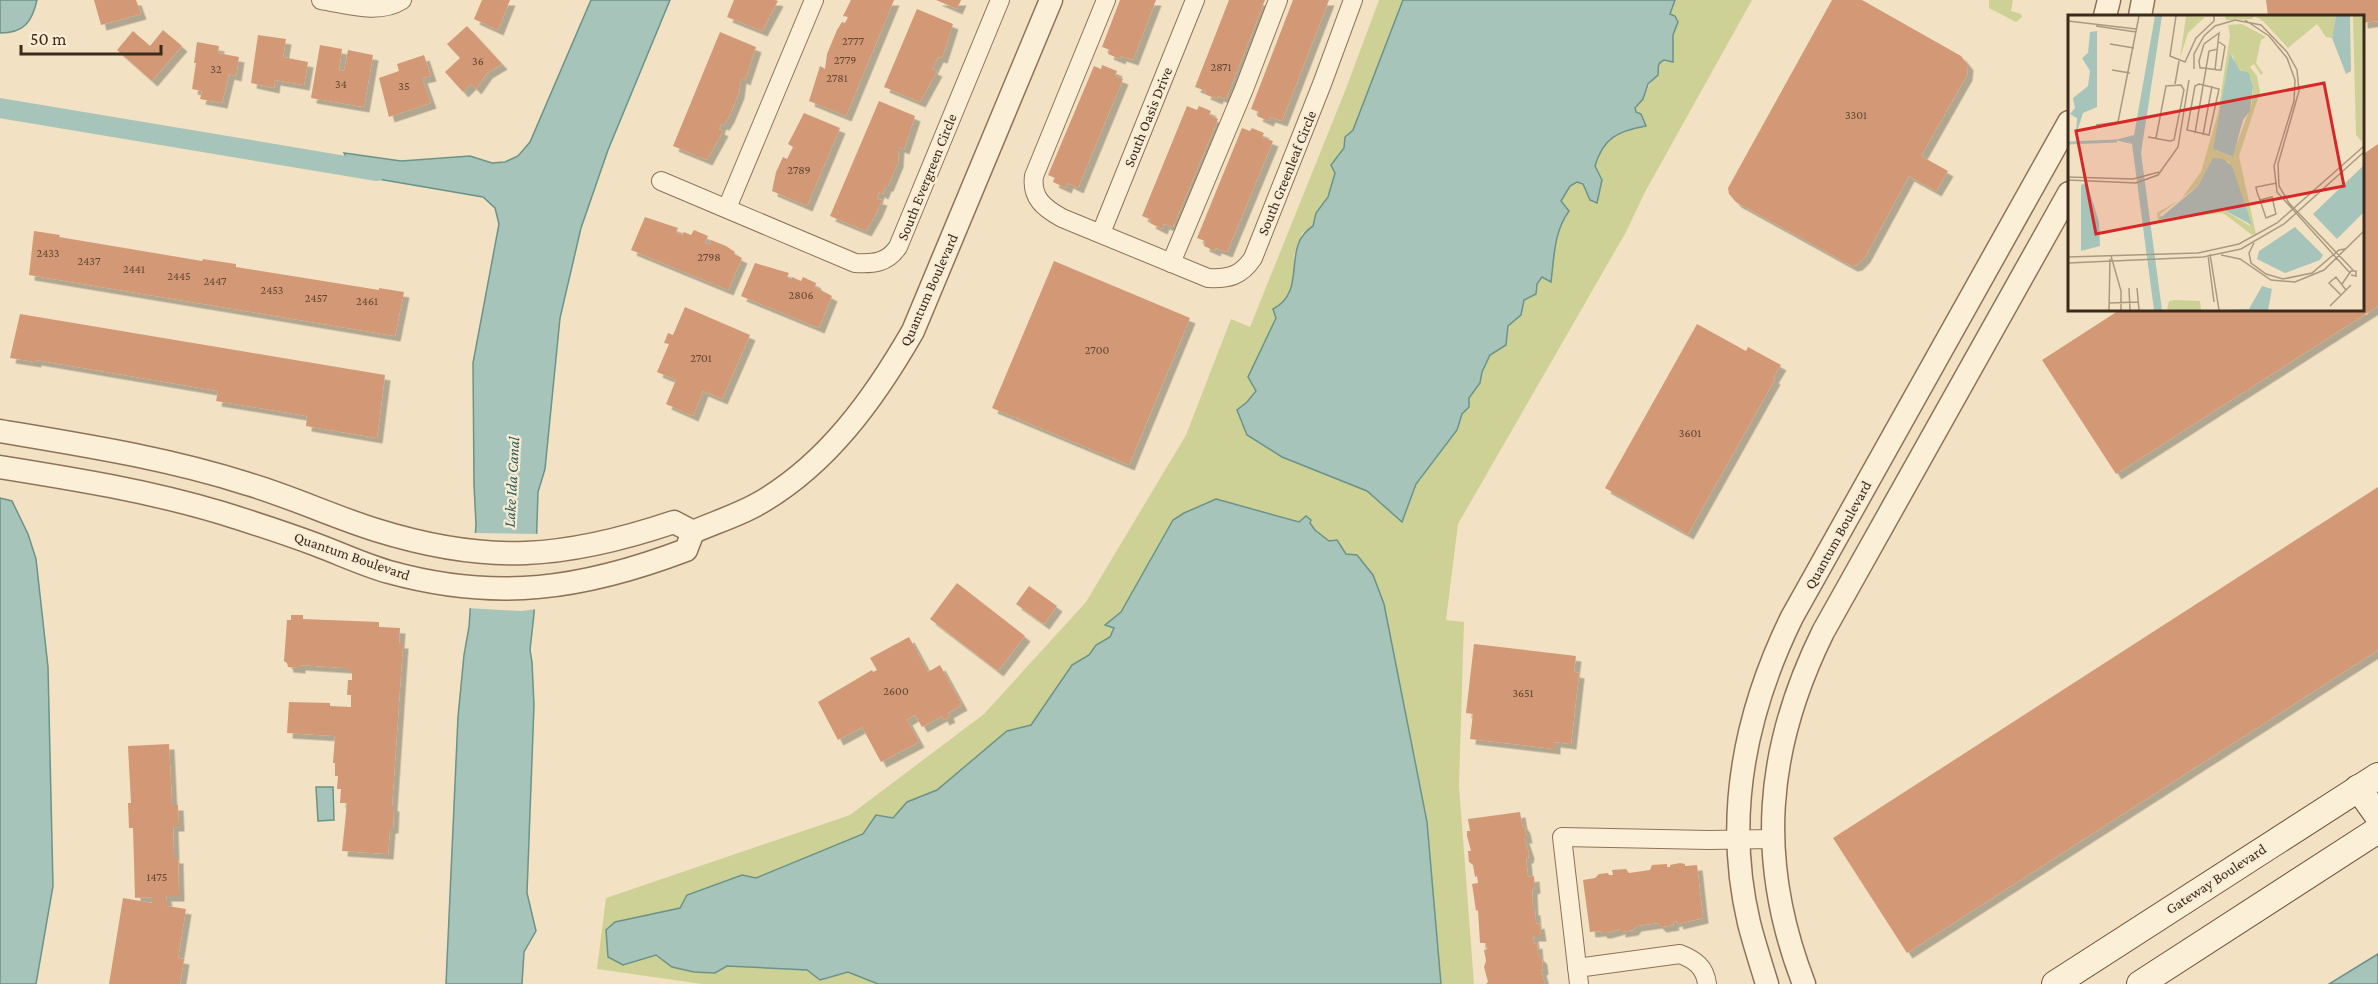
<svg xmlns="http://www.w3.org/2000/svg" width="2378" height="984" viewBox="0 0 2378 984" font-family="'Crimson Pro',serif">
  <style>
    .green { fill: #cdd196 }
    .water { fill: #a6c4ba; stroke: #6b9388; stroke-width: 1.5 }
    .pier { fill: #f2e2c3 }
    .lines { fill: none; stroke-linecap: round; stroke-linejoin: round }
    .canal { stroke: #a6c4ba; stroke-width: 20 }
    .building { fill: #d39876; filter: url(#shadow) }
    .minor-casing { stroke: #8e7258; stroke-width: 20 }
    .tertiary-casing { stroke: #8e7258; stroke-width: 25 }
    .secondary-casing { stroke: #6f533b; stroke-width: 28 }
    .minor { stroke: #fbefd7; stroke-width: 18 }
    .tertiary { stroke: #fbefd7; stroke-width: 22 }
    .secondary { stroke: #fbefd7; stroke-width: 26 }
    .labels { text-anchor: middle; stroke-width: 4.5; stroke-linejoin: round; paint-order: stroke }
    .number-label { font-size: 12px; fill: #624633 }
    .street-label { font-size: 15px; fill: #3c2b1d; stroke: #f8ecd4 }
    .water-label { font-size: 16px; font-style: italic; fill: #2c5d58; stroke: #f8ecd4 }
    .inset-river { fill: none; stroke: #a6c4ba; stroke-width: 3 }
    .inset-road { fill: none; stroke: #a99981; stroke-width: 1.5 }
    .view { fill: #d62828; fill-opacity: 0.15; stroke: #d62828; stroke-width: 3 }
    .inset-edge { fill: none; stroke: #3c2b1d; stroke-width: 3 }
  </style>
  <defs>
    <filter id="shadow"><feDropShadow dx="5.5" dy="5.5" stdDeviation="0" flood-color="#0004"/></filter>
  </defs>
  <rect width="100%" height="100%" fill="#f2e2c3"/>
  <g class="green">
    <path d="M1379,0H1403L1353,130L1345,137L1344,148L1331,165L1335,173L1328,197L1316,213L1313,226L1302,233L1294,255L1295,267L1290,291L1248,377L1256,390L1247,402L1282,457L1367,491L1402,521L1416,484L1457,430L1462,414L1469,407V398L1480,383L1482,372L1490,355L1506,345L1508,326L1521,315L1524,299L1543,277L1551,281C1554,257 1555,231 1569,211L1561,201L1570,185L1577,182L1583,184L1590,200L1602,180L1595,166L1600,148L1625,129L1636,112L1635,108C1637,103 1642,101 1644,96C1649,86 1650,82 1658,75C1658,62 1661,59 1673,62V35L1678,22L1669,14L1675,0H1752L1645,192L1626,232L1458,524L1446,620L1464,622L1459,786L1474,984H1441L1427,822L1384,604C1376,584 1368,561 1346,554L1337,540L1329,541L1315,530L1310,523L1299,522L1216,499L1173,520L1121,612L1106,624L1114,628L1110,637L1096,645L1089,655L1072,665L1031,725L1007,731L937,790L907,802L893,818L876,815L863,834L756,878L741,875L687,895L680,908L615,922L622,965L656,954L672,967L694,972L715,973L727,966L807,970L820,980L848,971L878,984H702L597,969L606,898L850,815L984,714L1086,602L1186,435L1231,319L1250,327L1345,91Z"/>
    <path d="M1989,0H2013L2011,11L2021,14L2022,17L2016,22L1989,8Z"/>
  </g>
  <g class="water">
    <path d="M0,0H37C32,22 24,33 0,33Z"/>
    <path d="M591,0H670L608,150L581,228L560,318L545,469L538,492L534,614L530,650L532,662L534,705L527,893L536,931L524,952L522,984H446L458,717L464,655L469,627L476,524L474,485L473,363L499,224L495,208L483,197L355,175L344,153L401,161L470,156L492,163L505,162L518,156L530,142Z"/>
    <path d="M1403,0H1675L1670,14L1675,16L1678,22L1673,35V62L1664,60C1656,64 1659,68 1658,75L1648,84L1643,99L1635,108L1636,112L1641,114L1646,126C1618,131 1603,138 1595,166L1602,180L1597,203L1590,200L1583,184L1577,182L1570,186L1561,201L1569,211C1554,231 1554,258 1551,282L1542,277L1537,284L1536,294L1524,300L1521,315L1508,326L1506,345L1490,355L1482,372L1480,383L1469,398V407L1462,414L1457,430L1416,484L1402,522L1367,491L1282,457L1247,435L1237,410L1247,402L1256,391L1248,377L1276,318L1273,309C1309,290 1280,247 1313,226L1316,213L1328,197L1335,173L1331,165L1344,148L1345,137L1353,130Z"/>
    <path d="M0,498L12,501L28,534L36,559L48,667L53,886L36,984H0Z"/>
    <path d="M1216,499L1299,522L1306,516L1311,520L1310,523L1315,530L1329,541L1337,540L1346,554L1357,555L1373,575L1384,604L1427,822L1441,984H878L848,972L820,980L807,970L727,966L715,973L694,972L672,967L656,955L623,965L608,957L606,930L615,922L680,908L687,895L742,875L756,878L863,834L876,815L893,818L907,802L937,790L1007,731L1031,725L1072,665L1089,655L1096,645L1110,637L1114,628L1105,625L1121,612L1173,520L1184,513Z"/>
    <path d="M316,787H333L334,820L318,821Z"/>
    <path d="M2378,954V984H2329Z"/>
  </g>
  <path class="pier" d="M472,533L540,534L537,609L521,611L467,608Z"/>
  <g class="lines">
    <path class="canal" d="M0,108L376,171"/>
  </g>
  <g class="building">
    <path d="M94,0H136L141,14L101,25Z"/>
    <path d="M482,0H510L498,30L474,19Z"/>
    <path d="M734,0H775L778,1L762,31L727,17Z"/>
    <path d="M851,0H894L846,116L809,101L820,66L825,69L827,54L837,30L842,22L845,23L848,17L843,16Z"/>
    <path d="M936,0H961L957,9Z"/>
    <path d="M1120,0H1156L1133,60L1121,56L1120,59L1108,54L1110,50L1102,47Z"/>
    <path d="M1229,0H1265L1226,99L1218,96L1217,99L1205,94L1206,91L1195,87Z"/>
    <path d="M1293,0H1329L1282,121L1270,117L1268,121L1257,116L1259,112L1251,109Z"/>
    <path d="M1832,0H1862L1961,56L1968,65L1967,75L1921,156L1948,171L1936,191L1909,176L1865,257L1857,265L1852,266L1736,202L1729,194L1728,188Z"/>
    <path d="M2266,0H2378V21L2362,23V16H2268Z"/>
    <path d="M917,9L953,24L942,58L938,57L932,69L937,71L920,102L884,87Z"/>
    <path d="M467,26L502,64L487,73L476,89L471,84L463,92L445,72L460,58L447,44Z"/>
    <path d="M163,30L182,46L152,81L117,50L133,31L150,46Z"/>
    <path d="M720,32L756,47L745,80L741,78L739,93L729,117L724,125L721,124L719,129L723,131L707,160L673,146Z"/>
    <path d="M258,35L286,39L283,57L308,62L304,85L275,80L274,88L251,83Z"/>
    <path d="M197,42L219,46L218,53L239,57L236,76L229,74L222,103L200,99L202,91L192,89L196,63H194Z"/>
    <path d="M320,45L342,49L339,70L344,71L348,50L373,55L364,107L311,98Z"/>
    <path d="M424,55L431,76L422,78L431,103L389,117L379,78L399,71L397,64Z"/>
    <path d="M1102,65L1117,71L1115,76L1123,79L1078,188L1068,183L1066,188L1053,182L1055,178L1048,175L1094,66L1101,69Z"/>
    <path d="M879,101L915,116L904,149L899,147L898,162L888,186H886L883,194L879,192L877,199L882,200L877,212L866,231L830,216Z"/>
    <path d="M1187,106L1197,110L1199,106L1211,111L1209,115L1218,119L1173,227L1164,224L1162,229L1150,223L1152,220L1142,216Z"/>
    <path d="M804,113L840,128L807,206L772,191L776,172L783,157L787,159L793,147L788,144Z"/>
    <path d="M1242,128L1250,131L1252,128L1264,133L1262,137L1273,141L1227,252L1216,248L1215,251L1204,246L1205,241L1197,238Z"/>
    <path d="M2378,144V306L2116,474L2042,360L2121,309H2362V155Z"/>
    <path d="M645,217L678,228L676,232L682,235L684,232L691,235L694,230L708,236L705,243L709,245L711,240L726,246L735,252L734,254L742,258L728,290L631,250Z"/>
    <path d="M34,231L60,235L59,237L202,261L203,259L236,264V267L379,290V288L404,292L395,336L29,275Z"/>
    <path d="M1054,261L1190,318L1129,465L992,408Z"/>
    <path d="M755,263L789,273L787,277L792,279V277L801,281L803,277L816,283L815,287L832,296L819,328L741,296Z"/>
    <path d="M685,307L750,335L722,399L703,391L693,416L666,404L676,380L657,372L669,344L664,343L668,333L673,335Z"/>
    <path d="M20,314L385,375L377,438L306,426L307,416L216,401L218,391L36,360V362L10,358Z"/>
    <path d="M1697,324L1746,351L1748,347L1781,365L1773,378L1775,379L1688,534L1605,488Z"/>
    <path d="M2378,487V650L1907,953L1833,838Z"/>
    <path d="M957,583L1025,636L998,671L930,619Z"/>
    <path d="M1029,586L1057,606L1044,624L1016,604Z"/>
    <path d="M291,615H303V619L379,622V627L400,628L399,643H403L392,806H394L393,828H390L388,854L342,851L347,803H340L341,789H337L338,776H335V763H333L335,736L287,733L289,702L330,703V706L351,707V695H347L348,680H352V671H347V668L300,665V668L288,667L287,663L284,661L287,620H291Z"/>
    <path d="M909,637L928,672L940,665L962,705L948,713L950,717L944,720L942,716L922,727L915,715L907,720L919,742L881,762L862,727L838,740L818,702L872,670L873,672L877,670L870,658Z"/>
    <path d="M1474,644L1576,656L1574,672L1579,673L1571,744L1555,742V749L1470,739L1473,714L1466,713Z"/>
    <path d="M169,744L172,805H178L179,826H173L174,858H178L179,896H166L167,902V906L186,909L178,958L184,959L180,984H109L123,898L152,903V897L135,898L133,828H129L128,803H131L128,746Z"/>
    <path d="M1520,812L1522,824L1525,828L1527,838H1524L1529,853L1528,858H1526L1528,877L1534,876L1535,888L1532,889L1533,910H1535L1536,924L1539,923L1541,936H1533L1534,944L1537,943L1538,955L1542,959L1543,969L1541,970L1545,984H1486L1488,982L1484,967L1486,961L1484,950L1487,949L1486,943H1480L1478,910L1476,911L1474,897L1472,884L1478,883L1477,876L1475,877L1473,865L1469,862L1468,851H1471L1467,836V831H1470L1468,819Z"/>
    <path d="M1680,863L1685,864V866L1697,865L1703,918L1678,924L1677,921L1673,922L1674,925L1661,927L1657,923L1636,926L1633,930L1620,932V929L1606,933H1602L1601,931L1590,932L1583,880L1595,878L1599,874L1608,873L1609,875H1613L1612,870L1626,869L1629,873L1650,870L1652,865L1667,864V867H1670V865Z"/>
  </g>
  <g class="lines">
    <defs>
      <g id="minor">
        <path d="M321,0C347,4 378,15 402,0"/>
        <path d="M1106,0L1034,176C1031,198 1044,208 1062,218L1208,278C1229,279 1241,276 1253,258L1322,84L1353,0"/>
        <path d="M661,181L855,263C874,264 887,263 898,247L1000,0"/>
        <path d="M727,208L814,0"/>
        <path d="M1101,233L1195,0"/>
        <path d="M1171,263L1244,89L1278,0"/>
        <path d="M1577,968L1680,954C1695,960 1705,967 1707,984"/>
        <path d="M1579,984L1562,837L1709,840L1773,839"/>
      </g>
      <g id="tertiary">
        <path d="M2105,16L2109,0"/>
        <path d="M2140,16L2143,0"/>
        <path d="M0,431C83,445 167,458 248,484C292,497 334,517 376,530C488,565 564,559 674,522L693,532C713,523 736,516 756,505C826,466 874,399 913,331L1051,0"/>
        <path d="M0,467C75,479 149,491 222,513C254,523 285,533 317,545C341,554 364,565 389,572C497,602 583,589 686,550L693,532"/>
        <path d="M1767,984C1761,964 1754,943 1749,923C1724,817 1745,713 1792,617L2069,122"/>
        <path d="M1804,984C1756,860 1765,750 1823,632L2069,193"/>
      </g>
      <g id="secondary">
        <path d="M2358,788L2378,816"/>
        <path d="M2055,984L2378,776"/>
        <path d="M2140,984L2378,830"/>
      </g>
    </defs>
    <use href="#minor" class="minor-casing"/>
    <use href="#tertiary" class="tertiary-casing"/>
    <use href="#secondary" class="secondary-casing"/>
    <use href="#minor" class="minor"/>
    <use href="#tertiary" class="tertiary"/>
    <use href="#secondary" class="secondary"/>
  </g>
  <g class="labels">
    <g class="number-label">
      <text x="853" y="45">2777</text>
      <text x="845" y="64">2779</text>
      <text x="478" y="65">36</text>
      <text x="1221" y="71">2871</text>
      <text x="216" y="73">32</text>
      <text x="837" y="82">2781</text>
      <text x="341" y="88">34</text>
      <text x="404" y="90">35</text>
      <text x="1856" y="119">3301</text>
      <text x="799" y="174">2789</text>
      <text x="48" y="257">2433</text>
      <text x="709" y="261">2798</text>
      <text x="89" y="265">2437</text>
      <text x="134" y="273">2441</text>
      <text x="179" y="280">2445</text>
      <text x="215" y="285">2447</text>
      <text x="272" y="294">2453</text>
      <text x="801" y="299">2806</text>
      <text x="316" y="302">2457</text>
      <text x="367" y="305">2461</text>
      <text x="1097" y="354">2700</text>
      <text x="701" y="362">2701</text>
      <text x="1690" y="437">3601</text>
      <text x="896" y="695">2600</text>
      <text x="1523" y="697">3651</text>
      <text x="157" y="881">1475</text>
    </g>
    <g class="street-label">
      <text transform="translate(1148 117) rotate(-68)" y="5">South Oasis Drive</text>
      <text transform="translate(1287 173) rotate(-68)" y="5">South Greenleaf Circle</text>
      <text transform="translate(927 177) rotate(-68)" y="5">South Evergreen Circle</text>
      <text transform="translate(929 290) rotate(-66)" y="5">Quantum Boulevard</text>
      <text transform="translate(1838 535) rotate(-61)" y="5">Quantum Boulevard</text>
      <text transform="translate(352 556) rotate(19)" y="5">Quantum Boulevard</text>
      <text transform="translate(2216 879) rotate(-33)" y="5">Gateway Boulevard</text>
    </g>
    <g class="water-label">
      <text transform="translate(511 482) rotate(-87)" y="6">Lake Ida Canal</text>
    </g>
  </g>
  <g transform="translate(2068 15)">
    <rect width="296" height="296" fill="#f2e2c3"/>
    <path d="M118,1L137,2L120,18L112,43ZM157,1H268L264,23L258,22L249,9L220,33L195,6L186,1L184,4L158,5ZM285,1H295L294,127L288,120ZM174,9L198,22L193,25L188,48L195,58L193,60L186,49L182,52L189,61L192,77L171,141L188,219L184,220L155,198L90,205L89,198L113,184L133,157L150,98L162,20L160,10ZM164,39L168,51L182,61L185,70L184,88L164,142L145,134ZM145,144L161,147L182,211L156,195L124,202L98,203L91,200L130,171ZM107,285L132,286L133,295H99L101,286Z" fill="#cdd196" fill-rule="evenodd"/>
    <path d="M87,1H94L73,138L94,295H86L64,129L47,125L66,120ZM268,1H282L283,56L278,59L264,23ZM29,16V92L15,98L8,120L9,103L2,99L7,93L5,83L20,71L22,56L14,43L20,38L22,17ZM162,39L172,55L181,58L185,71L182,96L175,105L165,142L145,134ZM145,143L155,144L164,151L184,210L156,195L91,204L130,171ZM295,151V198L269,224L245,199ZM19,168L31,207L32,231L13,236V170ZM227,212L255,240L252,245L217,258L189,244L191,236ZM194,271L204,274L200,295H157L181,294Z" fill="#a6c4ba"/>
    <path class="inset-river" d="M0,128L49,126"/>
    <path class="inset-road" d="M108,1L102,41L117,47L128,23L146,6V1M177,5L201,21L219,43L227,65L226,86L206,151L209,177L282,258M0,6L68,14M28,11L68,17M42,29L66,33M126,54V39L136,21L147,11L167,5L193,10L219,37L229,55L231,76L210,149L211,171L221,188L285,255M44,55L62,58M147,55L151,18L136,29L131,46L132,53H136L150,55H153L157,31L151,27M107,69L111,46M131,69L151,74L141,120L119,115L127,71ZM28,110L50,107L71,1M127,118L141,36L150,34M135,120L144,71M80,122L102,126L106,125L116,75L113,70L98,71L88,123M0,162L65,164L91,157M0,165L68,168L90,160L110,132L121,65M192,185L204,182L208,199L198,203L192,185L189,177L188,172L209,168M186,228L181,238L183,248L198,259L215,264L244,258L271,235L277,234M142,239L151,295M140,240L146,287M153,240L172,244L203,265L227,267L256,255L296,216M43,241L53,276V295M0,242L130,238L171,229L209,208L296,131M0,248L135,242L173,234L216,209L296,137M274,269L283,256H288V261L283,260M61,273L62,295M69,273L71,295M273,280L261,268L268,262L278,275M41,288L70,287M262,291L283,270M41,295L42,244"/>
    <path class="view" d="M256,68L276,171L28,219L8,116Z"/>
    <rect width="296" height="296" class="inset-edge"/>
  </g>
  <path d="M21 45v9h140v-9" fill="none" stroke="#3c2b1d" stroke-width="3"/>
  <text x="30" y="45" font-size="18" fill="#3c2b1d" stroke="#f8ecd4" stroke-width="4.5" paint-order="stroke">50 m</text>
</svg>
